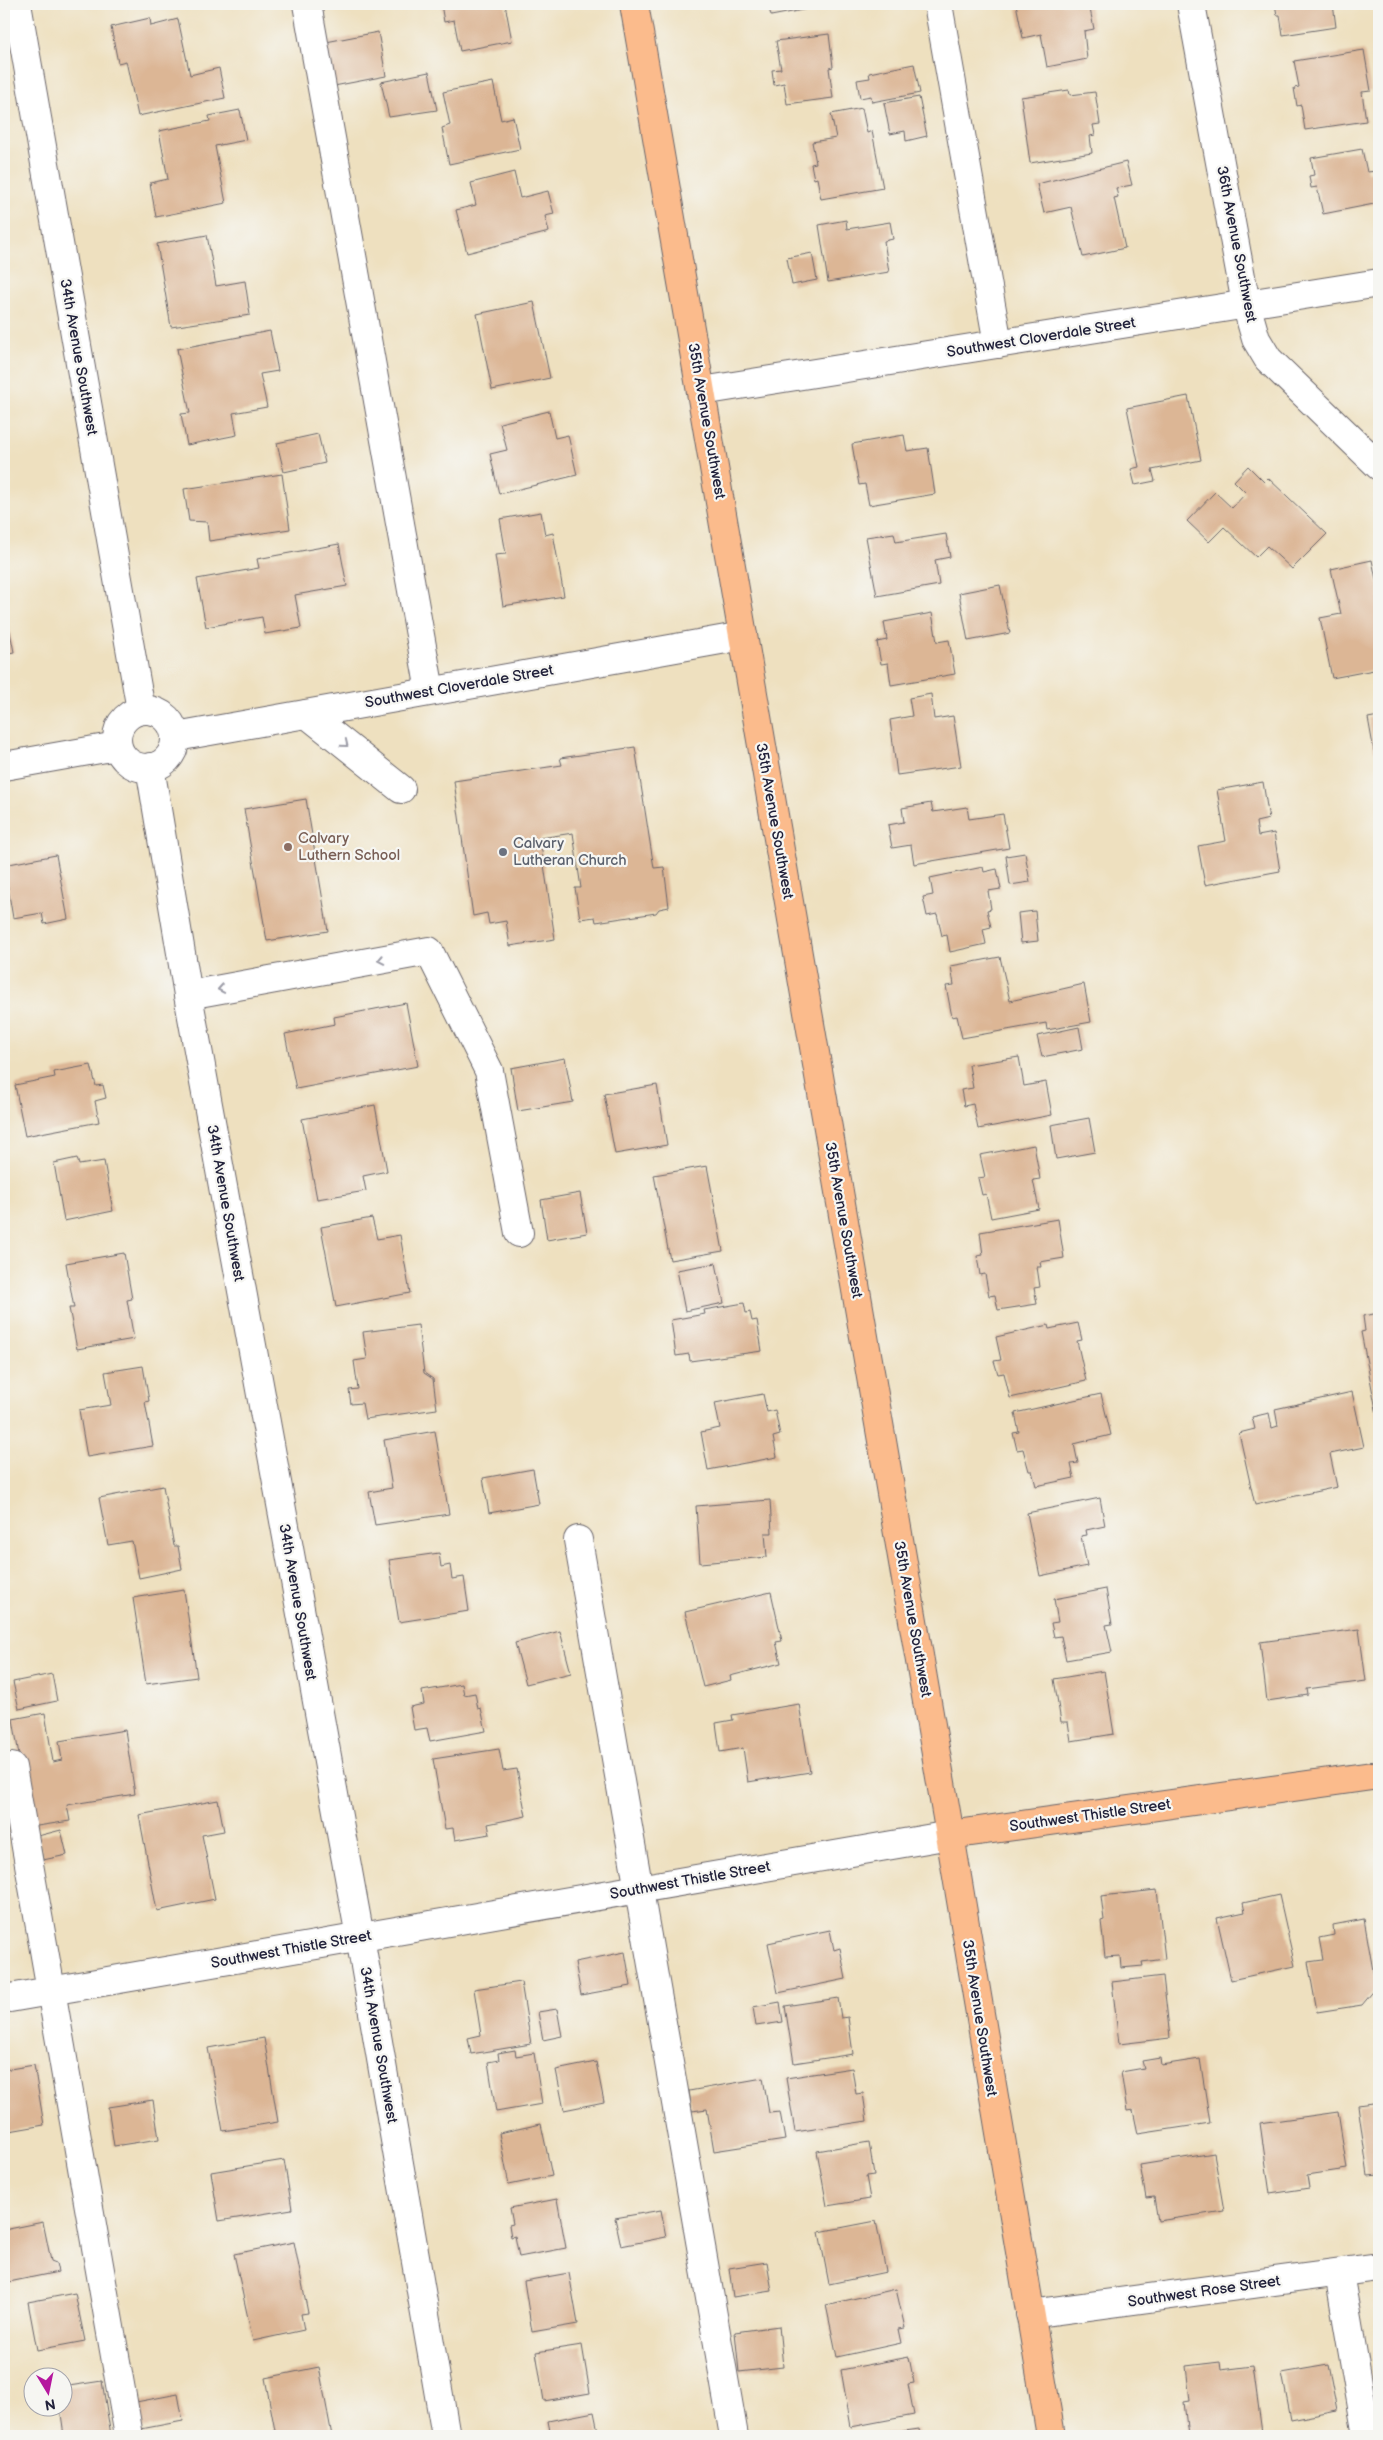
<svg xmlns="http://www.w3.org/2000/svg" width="1383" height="2440" viewBox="0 0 1383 2440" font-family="'Balsamiq Sans',sans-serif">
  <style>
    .building { fill: #dcb695 }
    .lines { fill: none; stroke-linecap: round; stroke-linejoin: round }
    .minor-casing { stroke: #696469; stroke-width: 30 }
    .major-casing { stroke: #696469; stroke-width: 30 }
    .minor { stroke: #fff; stroke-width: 28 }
    .major { stroke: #fbbb8c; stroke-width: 28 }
    .oneway { stroke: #9c9ca7 }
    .education-dot { fill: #8d6e63; stroke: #f6f6f2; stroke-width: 2 }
    .worship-dot { fill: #6b7280; stroke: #f6f6f2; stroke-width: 2 }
    .labels { text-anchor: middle; stroke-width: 4.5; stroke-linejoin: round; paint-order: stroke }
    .street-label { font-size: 15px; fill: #22223b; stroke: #f6f6f2 }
    .education-label { font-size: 15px; fill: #785e54; stroke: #f6f6f2; text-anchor: start }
    .worship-label { font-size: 15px; fill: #5b616d; stroke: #f6f6f2; text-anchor: start }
  </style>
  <rect width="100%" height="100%" fill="#f6f6f2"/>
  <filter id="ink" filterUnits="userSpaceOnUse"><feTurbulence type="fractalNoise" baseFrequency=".02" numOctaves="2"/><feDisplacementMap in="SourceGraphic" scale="10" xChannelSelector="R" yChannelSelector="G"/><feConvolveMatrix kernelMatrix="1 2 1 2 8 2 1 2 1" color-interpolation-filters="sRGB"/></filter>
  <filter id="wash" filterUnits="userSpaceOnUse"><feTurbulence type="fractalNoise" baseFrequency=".0096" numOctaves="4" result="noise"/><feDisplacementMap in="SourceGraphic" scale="20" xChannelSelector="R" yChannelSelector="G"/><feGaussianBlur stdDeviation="1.12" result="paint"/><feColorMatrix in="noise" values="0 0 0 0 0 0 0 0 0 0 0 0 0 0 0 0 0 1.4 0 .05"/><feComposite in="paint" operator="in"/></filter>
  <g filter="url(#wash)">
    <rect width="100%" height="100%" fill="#eee0bf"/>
    <g id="blocks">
      <g class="building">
        <path d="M441,4H505L512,41L460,51L454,20L444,22Z"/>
        <path d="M768,4H829V5L771,16Z"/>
        <path d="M860,4H878V5L861,7Z"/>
        <path d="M1016,4H1089L1094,29L1084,31L1087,59L1047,67L1041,34L1023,38Z"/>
        <path d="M1275,4H1333L1336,27L1283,35L1280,15H1277Z"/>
        <path d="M150,18L151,26L178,19L190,75L219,68L225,98L138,116L126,61L118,63L111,27Z"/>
        <path d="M378,32L386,76L334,86L326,42Z"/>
        <path d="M829,34L833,67L829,68L833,98L787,104L784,83L774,85L772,70L781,69L776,41Z"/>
        <path d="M1364,50L1371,91L1362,92L1366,121L1305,130L1301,105L1297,106L1294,88L1299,87L1294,61Z"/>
        <path d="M914,64L920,93L872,102L871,96L860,98L857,80L870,78L869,73Z"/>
        <path d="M429,72L437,110L389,117L381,82Z"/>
        <path d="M493,82L501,120L513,117L520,149L449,164L442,128L450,125L443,92Z"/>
        <path d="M1069,90L1070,95L1095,92L1100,124L1093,125L1095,135L1090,136L1092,153L1030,163L1021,97Z"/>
        <path d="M919,97L927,136L906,141L905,131L890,134L884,103Z"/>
        <path d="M862,108L867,133L872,131L883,188L821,199L817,178L814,179L811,164L816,163L812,142L836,138L831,114Z"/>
        <path d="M240,110L246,140L215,146L226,203L156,217L150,183L168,179L159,131L210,121L209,116Z"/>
        <path d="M1362,149L1367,172L1377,171L1379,203L1323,214L1317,187L1311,188L1309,176L1314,175L1311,158Z"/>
        <path d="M1126,162L1132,185L1116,188L1118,197L1114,198L1125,248L1083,257L1071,207L1044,213L1037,184Z"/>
        <path d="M514,172L520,198L548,191L554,214L545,216L549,232L467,253L456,210L476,205L471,183Z"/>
        <path d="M846,220L847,229L890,222L893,239L884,241L889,272L828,282L819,225Z"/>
        <path d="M207,235L216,286L245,281L250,315L171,327L157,244Z"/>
        <path d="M812,253L817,280L792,285L787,258Z"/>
        <path d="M534,302L550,378L492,390L477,314Z"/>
        <path d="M270,331L278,371L260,374L267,407L233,413L237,435L187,445L181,414L190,413L177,349Z"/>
        <path d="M1188,396L1201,460L1152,470L1155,481L1135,485L1131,469L1139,467L1127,408Z"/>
        <path d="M549,411L555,438L568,435L577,475L499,494L490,454L507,450L500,423Z"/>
        <path d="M318,434L325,463L284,472L277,443Z"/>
        <path d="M904,435L907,451L928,448L935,494L869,505L865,484L859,485L852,444Z"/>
        <path d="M1248,466L1264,482L1268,478L1327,534L1292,569L1267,546L1256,557L1224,527L1209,542L1187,521L1215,492L1232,508L1246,493L1234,481Z"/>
        <path d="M282,474L290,529L209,541L207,522L189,521L184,489Z"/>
        <path d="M541,512L545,535L553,533L564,596L503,606L495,555L506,554L500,519Z"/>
        <path d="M894,533L896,542L946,534L950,557L935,560L939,585L877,596L866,537Z"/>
        <path d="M339,544L347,586L295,595L301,628L265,634L262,617L206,627L197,579L259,568L257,559Z"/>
        <path d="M1372,560L1377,584H1379V669L1332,678L1320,618L1341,614L1331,569Z"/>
        <path d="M1000,585L1010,633L968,641L959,593Z"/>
        <path d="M4,602L14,652L4,654Z"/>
        <path d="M932,613L937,642L949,640L955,674L891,685L888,663L881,664L877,642L887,640L884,622Z"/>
        <path d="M931,694L934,719L953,716L961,766L897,775L890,720L912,716L909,698Z"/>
        <path d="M1379,716V750L1374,751L1368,718Z"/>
        <path d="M635,747L654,868L664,867L669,907L659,909L656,913L596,922L595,917L580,919L575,888H581L573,833L540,838L555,939L510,946L506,921L489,924L487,913L473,916L454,781L562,765L560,758Z"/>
        <path d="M1263,782L1269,819L1256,822L1258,836L1274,833L1280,871L1205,885L1198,846L1226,841L1217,790Z"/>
        <path d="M306,799L328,931L267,941L244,809Z"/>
        <path d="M931,803L933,812L967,807L969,819L1003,814L1009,848L914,864L911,845L892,848L888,825L904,822L902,808Z"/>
        <path d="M1025,853L1030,882L1010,885L1006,856Z"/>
        <path d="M56,855L68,919L44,924L42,913L13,918L4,865Z"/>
        <path d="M983,867L984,872L997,869L1001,889L988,891L991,909L987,910L991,927L983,929L986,944L950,952L947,935L942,936L937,914L927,916L923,897L933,895L930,878Z"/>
        <path d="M1035,911L1038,941L1021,943L1018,913Z"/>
        <path d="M1000,957L1010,1001L1084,984L1091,1022L1047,1030L1046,1023L962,1038L957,1016L952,1017L946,986L954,985L951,966Z"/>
        <path d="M406,1003L418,1066L296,1089L285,1034L335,1024L334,1017Z"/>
        <path d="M1079,1027L1083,1049L1042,1057L1037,1036Z"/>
        <path d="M1019,1057L1024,1086L1046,1082L1052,1115L978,1129L973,1104L964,1106L961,1090L973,1088L969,1065Z"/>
        <path d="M565,1058L573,1102L518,1111L511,1068Z"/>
        <path d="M91,1065L96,1086L103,1085L106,1098L95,1101L99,1122L25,1136L15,1085L55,1077L54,1072Z"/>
        <path d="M657,1085L667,1145L615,1154L604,1094Z"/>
        <path d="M375,1105L387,1171L363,1176L366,1191L317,1199L302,1119Z"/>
        <path d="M1089,1118L1095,1152L1056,1159L1051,1125Z"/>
        <path d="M1034,1145L1040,1179L1033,1180L1039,1209L991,1218L986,1194L982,1195L978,1178L985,1177L980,1155Z"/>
        <path d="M77,1158L79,1165L104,1161L113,1211L64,1221L54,1163Z"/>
        <path d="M707,1166L723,1251L670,1260L654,1175Z"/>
        <path d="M580,1193L587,1233L547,1240L541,1200Z"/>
        <path d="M372,1218L377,1239L400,1235L410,1293L336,1307L321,1227Z"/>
        <path d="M1058,1219L1064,1258L1040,1262L1041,1267H1037L1040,1287L1034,1288L1037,1304L998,1310L995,1295L989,1296L985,1274L980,1275L977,1256L983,1255L980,1232Z"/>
        <path d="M124,1253L132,1299L127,1300L134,1339L77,1349L69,1308H74L66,1263Z"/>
        <path d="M716,1263L724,1303L685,1311L677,1270Z"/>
        <path d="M744,1303L746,1313L750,1312L752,1321L757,1320L762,1351L690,1361L689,1354L676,1356L671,1320L705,1314L704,1310Z"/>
        <path d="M1379,1313V1420H1378L1361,1332L1365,1331L1363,1316Z"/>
        <path d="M1078,1323L1082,1340L1077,1341L1086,1381L1010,1398L1004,1373L998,1374L994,1361L1001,1360L996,1337L1048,1325L1049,1329Z"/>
        <path d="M418,1325L424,1373L433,1379L437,1409L365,1419L362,1403L351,1404L349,1390L358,1389L354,1361L367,1359L363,1332Z"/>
        <path d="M143,1366L149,1401L145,1402L153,1446L87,1457L79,1410L111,1405L105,1372Z"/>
        <path d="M1352,1392L1364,1447L1330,1454L1337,1487L1255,1505L1239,1433L1255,1429L1252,1417L1269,1413L1272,1428L1278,1426L1275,1409Z"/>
        <path d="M763,1394L767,1412L775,1410L780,1435L773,1437L777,1457L708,1470L701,1432L720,1428L715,1403Z"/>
        <path d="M1101,1394L1111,1435L1074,1444L1078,1463L1071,1464L1074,1478L1036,1486L1032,1471H1029L1023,1449L1017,1450L1013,1433L1019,1432L1015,1413Z"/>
        <path d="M435,1431L449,1514L375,1525L369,1492L392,1488L384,1440Z"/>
        <path d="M533,1469L539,1504L489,1513L483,1478Z"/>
        <path d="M163,1486L174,1546H178L182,1569L139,1578L132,1541L108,1545L99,1498Z"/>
        <path d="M1100,1498L1105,1526L1086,1530L1087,1535L1081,1536L1087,1566L1040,1576L1027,1513Z"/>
        <path d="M770,1500L772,1533H765L767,1557L700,1563L696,1506Z"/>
        <path d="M439,1553L441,1567L450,1565L452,1579L464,1577L469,1611L399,1622L389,1560Z"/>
        <path d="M1106,1589L1112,1624L1106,1625L1112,1652L1066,1660L1061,1636L1054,1637L1051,1623L1058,1622L1054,1599Z"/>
        <path d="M184,1590L197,1677L146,1684L133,1598Z"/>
        <path d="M771,1592L782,1641L776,1642L781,1663L730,1676L731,1680L703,1687L685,1612Z"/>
        <path d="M1359,1629L1366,1681L1307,1689L1308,1695L1267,1701L1260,1642Z"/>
        <path d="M560,1631L571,1673L526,1684L515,1643Z"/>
        <path d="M1104,1671L1114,1734L1071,1741L1068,1722H1061L1054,1679Z"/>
        <path d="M52,1674L57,1701L19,1709L13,1682Z"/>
        <path d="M462,1684L464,1695L475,1693L478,1709L481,1708L486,1731L430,1741L427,1728L414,1730L410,1707L424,1704L422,1691Z"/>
        <path d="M799,1704L810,1772L748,1782L743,1748L720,1752L716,1723L733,1720L732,1715Z"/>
        <path d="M45,1713L53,1762L62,1760L59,1741L125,1730L135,1794L67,1805L70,1821L31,1827L13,1719Z"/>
        <path d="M499,1749L503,1771L517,1769L526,1816L488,1824L490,1834L455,1840L453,1828L445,1829L433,1759Z"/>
        <path d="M218,1800L224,1831L202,1835L215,1899L157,1911L139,1815Z"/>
        <path d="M61,1830L67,1855L43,1860L38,1836Z"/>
        <path d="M1157,1890L1165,1959L1142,1962L1143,1966L1121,1968L1120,1956L1105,1957L1101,1921L1104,1920L1101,1896Z"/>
        <path d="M1279,1895L1295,1966L1231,1980L1217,1918L1245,1912L1243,1903Z"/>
        <path d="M1364,1919L1376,1988L1362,2005L1317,2012L1308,1962L1323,1960L1319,1938L1334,1935L1333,1925Z"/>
        <path d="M830,1930L834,1950L840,1948L846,1979L778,1993L768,1943Z"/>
        <path d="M625,1952L631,1986L581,1995L575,1962Z"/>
        <path d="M1163,1976L1170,2038L1119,2044L1112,1982Z"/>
        <path d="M521,1982L531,2044L471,2054L468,2038L481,2035L474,1989Z"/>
        <path d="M838,1998L841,2018L848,2017L853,2054L794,2063L785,2006Z"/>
        <path d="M780,2002L783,2022L756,2026L753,2007Z"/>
        <path d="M557,2009L562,2036L543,2040L538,2012Z"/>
        <path d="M264,2038L278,2122L223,2131L208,2048Z"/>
        <path d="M515,2050L516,2056L534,2053L542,2104L496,2112L488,2062L499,2060L498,2053Z"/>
        <path d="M1160,2058L1161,2065L1200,2059L1210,2123L1138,2134L1133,2110L1127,2111L1121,2072L1144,2068L1142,2061Z"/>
        <path d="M596,2062L604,2102L564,2110L556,2070Z"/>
        <path d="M34,2065L44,2125L4,2132V2070Z"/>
        <path d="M852,2068L856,2094L863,2093L867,2121L795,2132L786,2078Z"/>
        <path d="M763,2078L769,2113L780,2112L785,2140L714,2151L707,2109L692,2111L689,2091Z"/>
        <path d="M153,2100L159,2139L114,2146L108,2107Z"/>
        <path d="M1379,2102V2175L1368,2176L1358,2105Z"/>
        <path d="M1338,2112L1347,2169L1307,2175L1309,2188L1270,2194L1260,2123Z"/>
        <path d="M541,2124L552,2176L509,2185L499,2133Z"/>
        <path d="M869,2142L874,2175L866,2176L870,2199L827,2206L817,2151Z"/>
        <path d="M1214,2153L1224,2211L1158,2221L1154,2197L1146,2198L1140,2165Z"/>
        <path d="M284,2160L292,2209L219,2221L211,2172Z"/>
        <path d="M557,2199L566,2248L519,2257L515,2236L511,2237L509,2225L513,2224L510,2208Z"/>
        <path d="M661,2210L666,2237L621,2246L615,2218Z"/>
        <path d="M876,2221L886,2272L829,2284L819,2232Z"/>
        <path d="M43,2222L51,2261L56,2263L58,2272L4,2283V2230Z"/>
        <path d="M294,2242L308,2313L301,2314L304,2330L253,2341L234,2254Z"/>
        <path d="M767,2262L772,2291L733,2297L729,2268Z"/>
        <path d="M569,2273L578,2324L532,2332L524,2281Z"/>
        <path d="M896,2289L905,2328L898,2329L901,2343L837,2357L826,2305Z"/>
        <path d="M75,2293L85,2341L37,2350L28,2302Z"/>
        <path d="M779,2326L783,2367L739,2372L735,2332Z"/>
        <path d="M582,2345L590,2393L544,2401L536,2352Z"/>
        <path d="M909,2357L914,2383L908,2384L914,2415L851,2427L841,2370Z"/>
        <path d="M1220,2362L1221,2370L1253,2366L1262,2433L1236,2436H1188L1184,2402L1190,2401L1186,2366Z"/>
        <path d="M1328,2365L1337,2411L1291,2420L1282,2373Z"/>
        <path d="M319,2367L332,2436H276L265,2378Z"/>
        <path d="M102,2381L111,2436H64L60,2408H62V2387Z"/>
        <path d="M178,2394L183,2421L141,2429L136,2402Z"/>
        <path d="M594,2412L599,2436H551L548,2421Z"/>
        <path d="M919,2429L920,2436H877V2435Z"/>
      </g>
    </g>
  </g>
  <g filter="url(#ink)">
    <use href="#blocks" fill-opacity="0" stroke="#696469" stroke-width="1"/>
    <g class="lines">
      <defs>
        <g id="minor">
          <path d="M17,4L141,710"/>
          <path d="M307,4L430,691"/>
          <path d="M938,4L998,344"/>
          <path d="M1191,4L1246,304L1256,339L1268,359L1379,466"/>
          <path d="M702,391L1379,283"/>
          <circle cx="146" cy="739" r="29"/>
          <path d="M307,714L401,789"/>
          <path d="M176,737L743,636"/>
          <path d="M4,766L117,746"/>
          <path d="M150,767L188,995L360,1937L446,2436"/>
          <path d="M188,995L429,951L489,1071L519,1233"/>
          <path d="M578,1540L734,2436"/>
          <path d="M12,1767L129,2436"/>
          <path d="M4,1999L950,1835"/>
          <path d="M1339,2273L1367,2436"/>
          <path d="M1030,2314L1379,2267"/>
        </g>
        <g id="major">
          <path d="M634,4L950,1835L1051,2436"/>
          <path d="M950,1835L1379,1775"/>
        </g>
      </defs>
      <use href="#minor" class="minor-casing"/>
      <use href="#major" class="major-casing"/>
      <use href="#minor" class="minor"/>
      <use href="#major" class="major"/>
    </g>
    <defs><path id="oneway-chevron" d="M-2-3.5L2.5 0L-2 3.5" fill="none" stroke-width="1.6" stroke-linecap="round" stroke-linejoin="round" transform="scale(1.25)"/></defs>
    <g class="oneway">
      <use href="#oneway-chevron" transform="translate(345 744) rotate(39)"/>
      <use href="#oneway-chevron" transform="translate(381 960) rotate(169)"/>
      <use href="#oneway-chevron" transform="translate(221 989) rotate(170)"/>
    </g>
  </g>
  <circle class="education-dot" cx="288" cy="847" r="5"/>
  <circle class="worship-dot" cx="503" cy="852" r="5"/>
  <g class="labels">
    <g class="street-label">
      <text transform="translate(1237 244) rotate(79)" y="5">36th Avenue Southwest</text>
      <text transform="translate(1041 337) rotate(-9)" y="5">Southwest Cloverdale Street</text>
      <text transform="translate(79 357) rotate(80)" y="5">34th Avenue Southwest</text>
      <text transform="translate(707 421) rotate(80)" y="5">35th Avenue Southwest</text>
      <text transform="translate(459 686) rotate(-10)" y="5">Southwest Cloverdale Street</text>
      <text transform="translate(775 821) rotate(80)" y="5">35th Avenue Southwest</text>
      <text transform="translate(226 1203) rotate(80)" y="5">34th Avenue Southwest</text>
      <text transform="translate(844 1220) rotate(80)" y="5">35th Avenue Southwest</text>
      <text transform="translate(298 1602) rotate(80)" y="5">34th Avenue Southwest</text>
      <text transform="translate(913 1619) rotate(80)" y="5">35th Avenue Southwest</text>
      <text transform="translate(1090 1815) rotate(-8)" y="5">Southwest Thistle Street</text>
      <text transform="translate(690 1880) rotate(-10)" y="5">Southwest Thistle Street</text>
      <text transform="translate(291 1949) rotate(-10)" y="5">Southwest Thistle Street</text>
      <text transform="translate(980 2018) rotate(81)" y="5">35th Avenue Southwest</text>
      <text transform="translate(379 2045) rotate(80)" y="5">34th Avenue Southwest</text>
      <text transform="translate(1204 2291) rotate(-8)" y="5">Southwest Rose Street</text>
    </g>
    <g class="education-label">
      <text x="298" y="843">Calvary<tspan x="298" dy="17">Luthern School</tspan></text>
    </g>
    <g class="worship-label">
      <text x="513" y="848">Calvary<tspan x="513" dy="17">Lutheran Church</tspan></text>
    </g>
  </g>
  <rect width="1383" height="2440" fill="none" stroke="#f6f6f2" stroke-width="20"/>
  <g transform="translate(48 2392) rotate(170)"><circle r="24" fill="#f6f6f2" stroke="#a1a1a9"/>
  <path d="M0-4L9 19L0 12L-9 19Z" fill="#b5179e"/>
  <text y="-8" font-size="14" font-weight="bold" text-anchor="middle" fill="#22223b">N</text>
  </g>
</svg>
